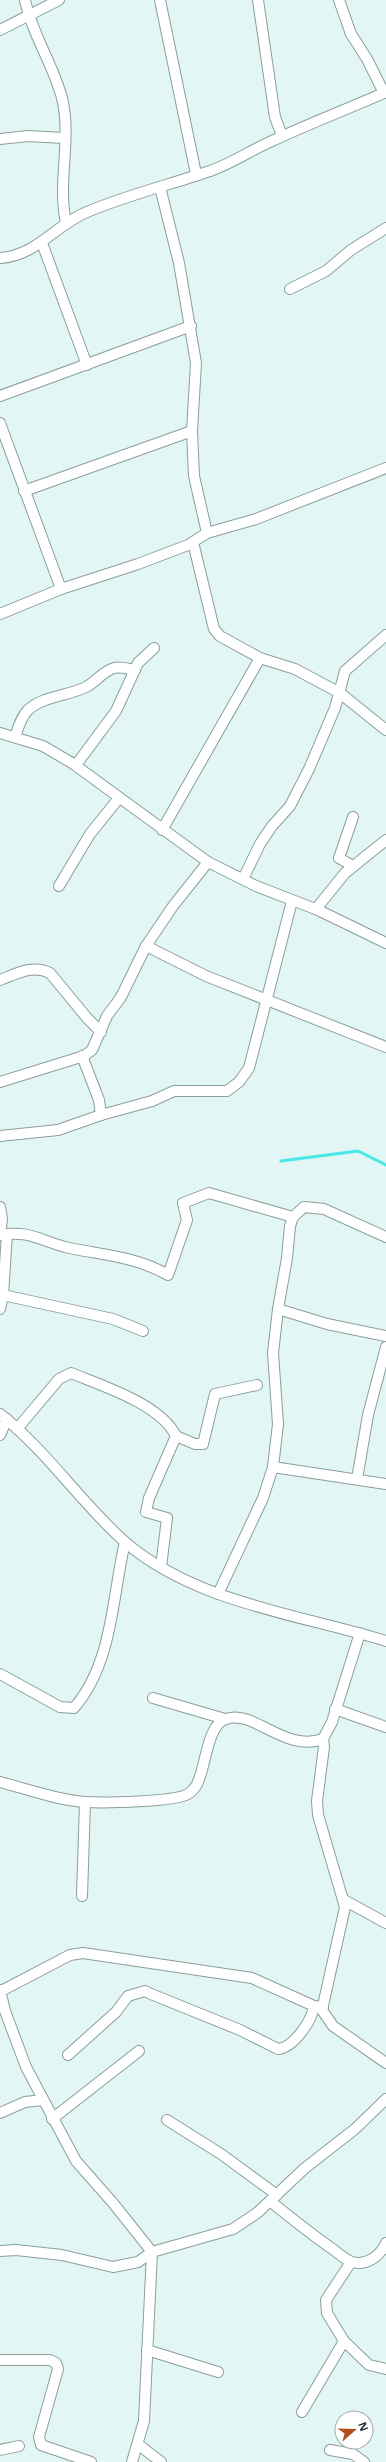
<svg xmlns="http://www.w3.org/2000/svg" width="386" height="2462" viewBox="0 0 386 2462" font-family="'Noto Sans',sans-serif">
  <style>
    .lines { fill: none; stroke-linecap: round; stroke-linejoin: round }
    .stream { stroke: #49e8e5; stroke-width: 3 }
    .street-casing { stroke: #8b9e9d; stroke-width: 12 }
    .street { stroke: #fff; stroke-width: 10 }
  </style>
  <rect width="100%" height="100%" fill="#e2f6f5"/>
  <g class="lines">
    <path class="stream" d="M281,1161L358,1151L386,1165"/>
    <defs>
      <g id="street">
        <path d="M25,0C32,34 53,64 62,98C72,139 57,182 66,223"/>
        <path d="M160,0L196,174"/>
        <path d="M258,0L275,117L282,136"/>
        <path d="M339,0L351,34L367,59L384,93"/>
        <path d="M0,30L59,0"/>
        <path d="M0,139L28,136L64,138"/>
        <path d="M160,187L179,263L196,363L192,431L194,476L207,533"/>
        <path d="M42,243L87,365"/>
        <path d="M0,258C36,256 55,225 87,212C127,195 169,185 210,171C231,164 251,150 272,141C310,123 348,109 386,92"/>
        <path d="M290,289L326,271L351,250L386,228"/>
        <path d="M0,396L191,326"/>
        <path d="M0,423L61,589"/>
        <path d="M24,491L192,431"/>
        <path d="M193,542L214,629L220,636L260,658L295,669L340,693L386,730"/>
        <path d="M0,614L61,589L138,564L188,545L207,533L256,519L386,468"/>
        <path d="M0,733L43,746L72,763L208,862L256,886L318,910L386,943"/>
        <path d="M15,737C18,728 21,717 28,710C43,696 68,696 86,687C96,682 103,671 114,668C120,666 128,669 135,670"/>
        <path d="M76,765L116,711L138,663L154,648"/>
        <path d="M162,830L260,658"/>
        <path d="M353,866L339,858L353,817"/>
        <path d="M243,879L260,844L272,826L290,806L309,769L335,708L345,671L386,635"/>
        <path d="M59,886L90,834L119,798"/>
        <path d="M316,909L345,873L386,840"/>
        <path d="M146,946L206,976L386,1047"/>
        <path d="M0,980C16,974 33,964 50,973L87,1018L101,1032"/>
        <path d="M0,1082L84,1056L92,1050L107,1016L121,997L146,946L173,906L208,862"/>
        <path d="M101,1115L152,1101L174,1091H227L239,1082L249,1068L292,901"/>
        <path d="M0,1136L58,1130L101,1115L99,1100L82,1056"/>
        <path d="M0,1207L2,1219L0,1235"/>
        <path d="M0,1235C29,1230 39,1240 65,1247C101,1255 135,1256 168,1275L187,1220L183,1203L209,1193L293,1217"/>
        <path d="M3,1295L113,1319L143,1331"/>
        <path d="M0,1309L3,1295L7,1234"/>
        <path d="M278,1309L327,1324L386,1336"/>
        <path d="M0,1414C47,1451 81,1503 125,1542C196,1603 299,1614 386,1641"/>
        <path d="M17,1429L59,1379L71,1373C103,1386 160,1404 176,1436L149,1498L146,1512L167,1518L161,1567"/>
        <path d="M0,1435L7,1419"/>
        <path d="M176,1436L195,1444H203L215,1394L257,1385"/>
        <path d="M273,1467L386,1484"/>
        <path d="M357,1479L368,1415L386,1347"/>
        <path d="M218,1594L263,1498L273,1467L278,1424L273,1353L278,1309L287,1258L290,1226L293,1217L304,1207L324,1209L386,1237"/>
        <path d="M0,1674L60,1707L74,1708C113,1663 112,1597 125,1542"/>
        <path d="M153,1698L225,1719"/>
        <path d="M335,1709L386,1727"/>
        <path d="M323,1739L324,1747L317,1801L318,1815L345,1907L322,2010L333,2026L386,2063"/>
        <path d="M0,1782C27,1789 57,1800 85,1802C103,1803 175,1802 188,1794C190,1793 195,1788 196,1786C206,1770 206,1725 226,1719C254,1709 285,1753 323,1739L332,1722L360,1633"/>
        <path d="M82,1896L85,1802"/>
        <path d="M344,1900L386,1923"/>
        <path d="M0,1990L5,2011L26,2067L76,2161L113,2203L152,2252L144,2421L132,2462"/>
        <path d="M1,1991L70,1955L83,1953L252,1978L314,2006L323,2007"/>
        <path d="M68,2055L116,2012L128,1996L145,1991L151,1994L240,2030L278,2049C293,2048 312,2021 314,2006"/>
        <path d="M0,2113L25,2102L43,2100"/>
        <path d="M52,2119L139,2051"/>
        <path d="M167,2120L221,2154L277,2195"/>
        <path d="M270,2201C291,2218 312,2235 334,2250C339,2254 346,2260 352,2262C367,2266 380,2256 386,2243"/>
        <path d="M0,2251L16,2250L62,2255L113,2267L138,2262L152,2252L233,2229L257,2213L305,2168L355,2129L386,2099"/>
        <path d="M351,2262L326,2300L327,2313L344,2341L369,2365L386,2369"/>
        <path d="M147,2350L218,2372"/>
        <path d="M0,2360H50L56,2363L58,2369L39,2437L41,2445L91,2462"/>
        <path d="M302,2412L344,2341"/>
        <path d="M139,2445L161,2462"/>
        <path d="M0,2450L19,2446"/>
        <path d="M330,2450L353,2454L364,2462"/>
      </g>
    </defs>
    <use href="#street" class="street-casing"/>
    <use href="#street" class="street"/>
  </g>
  <g transform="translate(354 2430) rotate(70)"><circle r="19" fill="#ffffff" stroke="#a8abab"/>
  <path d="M0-3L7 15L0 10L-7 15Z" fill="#b24d1d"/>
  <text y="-6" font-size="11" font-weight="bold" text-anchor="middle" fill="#252d2d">N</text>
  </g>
</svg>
